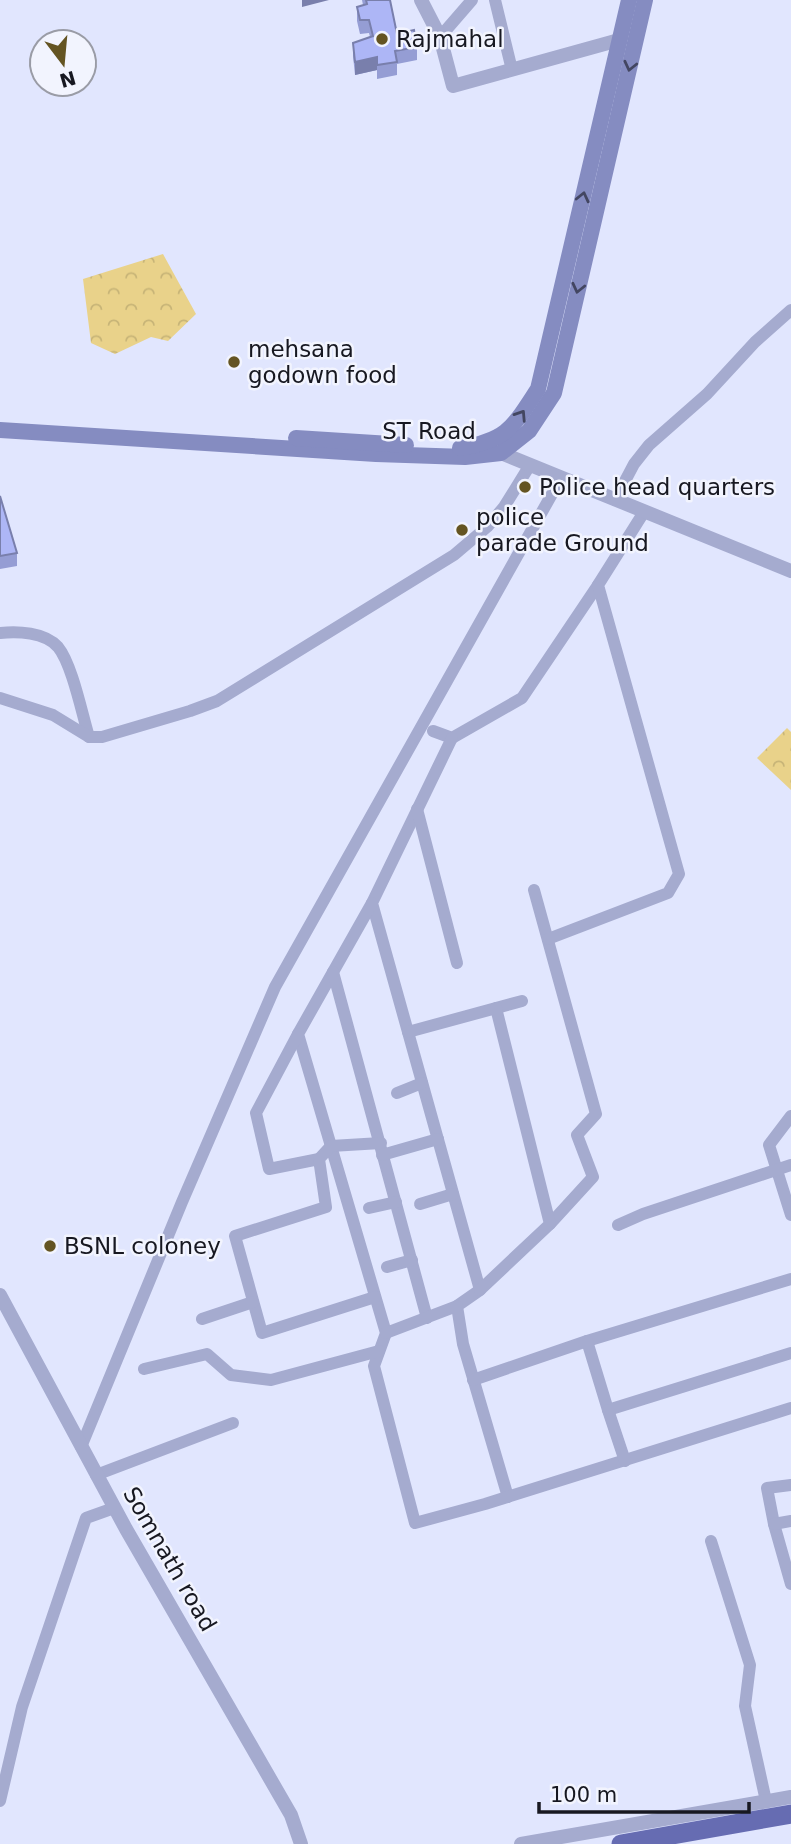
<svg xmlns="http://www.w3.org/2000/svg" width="791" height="1844" viewBox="0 0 791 1844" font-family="'DejaVu Sans',sans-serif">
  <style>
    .park { fill: url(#park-crowns) }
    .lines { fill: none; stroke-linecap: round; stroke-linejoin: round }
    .minor { stroke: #a5abcf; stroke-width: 12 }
    .tertiary { stroke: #a5abcf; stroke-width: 14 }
    .secondary { stroke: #858cc1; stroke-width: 16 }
    .trunk { stroke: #666cb2; stroke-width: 19 }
    .wall { fill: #959dd4 }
    .shaded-wall { fill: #797fac }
    .building { fill: #adb6f6; stroke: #797fac; stroke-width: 2 }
    .oneway { stroke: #434661 }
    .poi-dot { fill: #645422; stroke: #f2f4fe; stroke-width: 2.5 }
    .labels { text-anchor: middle; stroke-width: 5; stroke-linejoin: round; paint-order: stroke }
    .poi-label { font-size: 23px; fill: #171821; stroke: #f2f4fe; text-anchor: start }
    .street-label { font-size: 23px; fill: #171821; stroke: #f2f4fe }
  </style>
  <defs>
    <pattern id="park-crowns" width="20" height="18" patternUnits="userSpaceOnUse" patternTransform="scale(1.75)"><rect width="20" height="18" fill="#e9d28a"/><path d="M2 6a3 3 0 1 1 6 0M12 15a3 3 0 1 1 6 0" fill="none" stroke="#c7b477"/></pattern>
  </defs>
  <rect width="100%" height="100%" fill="#e1e6fe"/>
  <g class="park">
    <path d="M163,254L196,314L168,341L151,337L115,354L91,343L83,279Z"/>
    <path d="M787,728L791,732V790L757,758Z"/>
  </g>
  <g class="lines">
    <g class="minor">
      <path d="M495,0L512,70"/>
      <path d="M440,37L472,0"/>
      <path d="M615,500L634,464L649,445L707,394L755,342L791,310"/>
      <path d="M0,633C17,631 45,632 58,647C72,664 82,714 89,737"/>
      <path d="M0,698L53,715L89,737H102L190,711L217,701L454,555L487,527L504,507L530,465"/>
      <path d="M433,731L452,738L522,698L598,585"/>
      <path d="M452,738L372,903L480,1290L457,1306L463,1344L508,1497"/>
      <path d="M417,809L457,963"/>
      <path d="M534,890L596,1114L577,1135L593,1177L550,1224"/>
      <path d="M372,903L298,1034L386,1333L374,1366L415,1523L485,1504L791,1408"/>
      <path d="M548,939L668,893L679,874L598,585L644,512"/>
      <path d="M333,972L427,1318"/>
      <path d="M408,1032L522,1001"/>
      <path d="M298,1034L256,1113L269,1169L319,1159"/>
      <path d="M397,1093L422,1083"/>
      <path d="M791,1116L769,1145L791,1215"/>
      <path d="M382,1155L438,1139"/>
      <path d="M420,1204L453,1194"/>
      <path d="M369,1208L396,1202"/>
      <path d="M618,1225L643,1214L791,1165"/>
      <path d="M387,1267L412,1260"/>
      <path d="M480,1290L550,1224L496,1008"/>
      <path d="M375,1297L262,1333L235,1236L326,1207L319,1159L331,1146L381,1143"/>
      <path d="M202,1319L253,1302"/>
      <path d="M386,1333L457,1306"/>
      <path d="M587,1341L791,1279"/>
      <path d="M144,1369L207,1354L231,1375L271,1380L379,1351"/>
      <path d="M473,1380L587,1341L608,1410L791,1353"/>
      <path d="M608,1410L625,1461"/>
      <path d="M81,1447L182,1202L275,987L561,478"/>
      <path d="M96,1475L233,1423"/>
      <path d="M791,1485L767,1488L774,1524L791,1584"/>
      <path d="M774,1524L791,1521"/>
      <path d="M711,1541L750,1665L745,1706L766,1801"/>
      <path d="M0,1801L22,1707L86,1518L114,1508"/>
    </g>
    <g class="tertiary">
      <path d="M421,0L440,37L453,86L619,40"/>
      <path d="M495,445L501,453L791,571"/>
      <path d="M0,1295L126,1529L291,1815L301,1844"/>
      <path d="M521,1844L791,1797"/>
    </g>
    <g class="secondary">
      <path d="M0,430L376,454L465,457L501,453L529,431L554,393L645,0"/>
      <path d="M296,438L406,445"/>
      <path d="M460,448C508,440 513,427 538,389L629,0"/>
    </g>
    <path class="trunk" d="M621,1844L791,1814"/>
  </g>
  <g class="wall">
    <path d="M362,0H390L397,34L417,47V60L397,64V75L377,79V70L355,75L353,56V43L370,37L369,33L360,34L357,21V7L363,5Z"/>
    <path d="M0,496L17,553V566L0,569Z"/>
  </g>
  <g class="shaded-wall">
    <path d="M302,0H329L302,7Z"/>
    <path d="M377,57V70L355,75V62Z"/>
  </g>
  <g class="building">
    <path d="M366,0H390L397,34L414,30L417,47L395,51L397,62L377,65V57L355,62L353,43L373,36L369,20H360L357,7L367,4Z"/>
    <path d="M0,496L17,553L0,556Z"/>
  </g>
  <defs><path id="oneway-chevron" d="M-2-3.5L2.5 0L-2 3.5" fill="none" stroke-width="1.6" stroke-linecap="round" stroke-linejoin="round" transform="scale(1.75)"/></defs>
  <g class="oneway">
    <use href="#oneway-chevron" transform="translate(630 66) rotate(103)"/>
    <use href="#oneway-chevron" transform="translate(583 197) rotate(-77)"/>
    <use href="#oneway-chevron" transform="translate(578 288) rotate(103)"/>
    <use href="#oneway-chevron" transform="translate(521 415) rotate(-57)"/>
  </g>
  <g class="poi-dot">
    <circle cx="382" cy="39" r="7"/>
    <circle cx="234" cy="362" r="7"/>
    <circle cx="525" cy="487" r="7"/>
    <circle cx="462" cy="530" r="7"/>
    <circle cx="50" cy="1246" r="7"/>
  </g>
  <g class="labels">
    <g class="poi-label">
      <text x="396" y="47">Rajmahal</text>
      <text x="248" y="357">mehsana<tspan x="248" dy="26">godown food</tspan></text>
      <text x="539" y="495">Police head quarters</text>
      <text x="476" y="525">police<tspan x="476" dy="26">parade Ground</tspan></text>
      <text x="64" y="1254">BSNL coloney</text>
    </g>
    <g class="street-label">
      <text x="429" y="439">ST Road</text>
      <text transform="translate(170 1559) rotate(60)" y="8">Somnath road</text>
    </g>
  </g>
  <g transform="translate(63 63) rotate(164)"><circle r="33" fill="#f2f4fe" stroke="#9a9ca6" stroke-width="2"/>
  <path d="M0-5L12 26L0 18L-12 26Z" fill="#645422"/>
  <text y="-10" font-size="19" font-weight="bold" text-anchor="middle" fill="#171821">N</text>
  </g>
  <path d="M539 1802v10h210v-10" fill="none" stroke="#171821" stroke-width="3.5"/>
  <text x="550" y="1802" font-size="21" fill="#171821" stroke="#f2f4fe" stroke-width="5" paint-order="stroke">100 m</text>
</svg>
